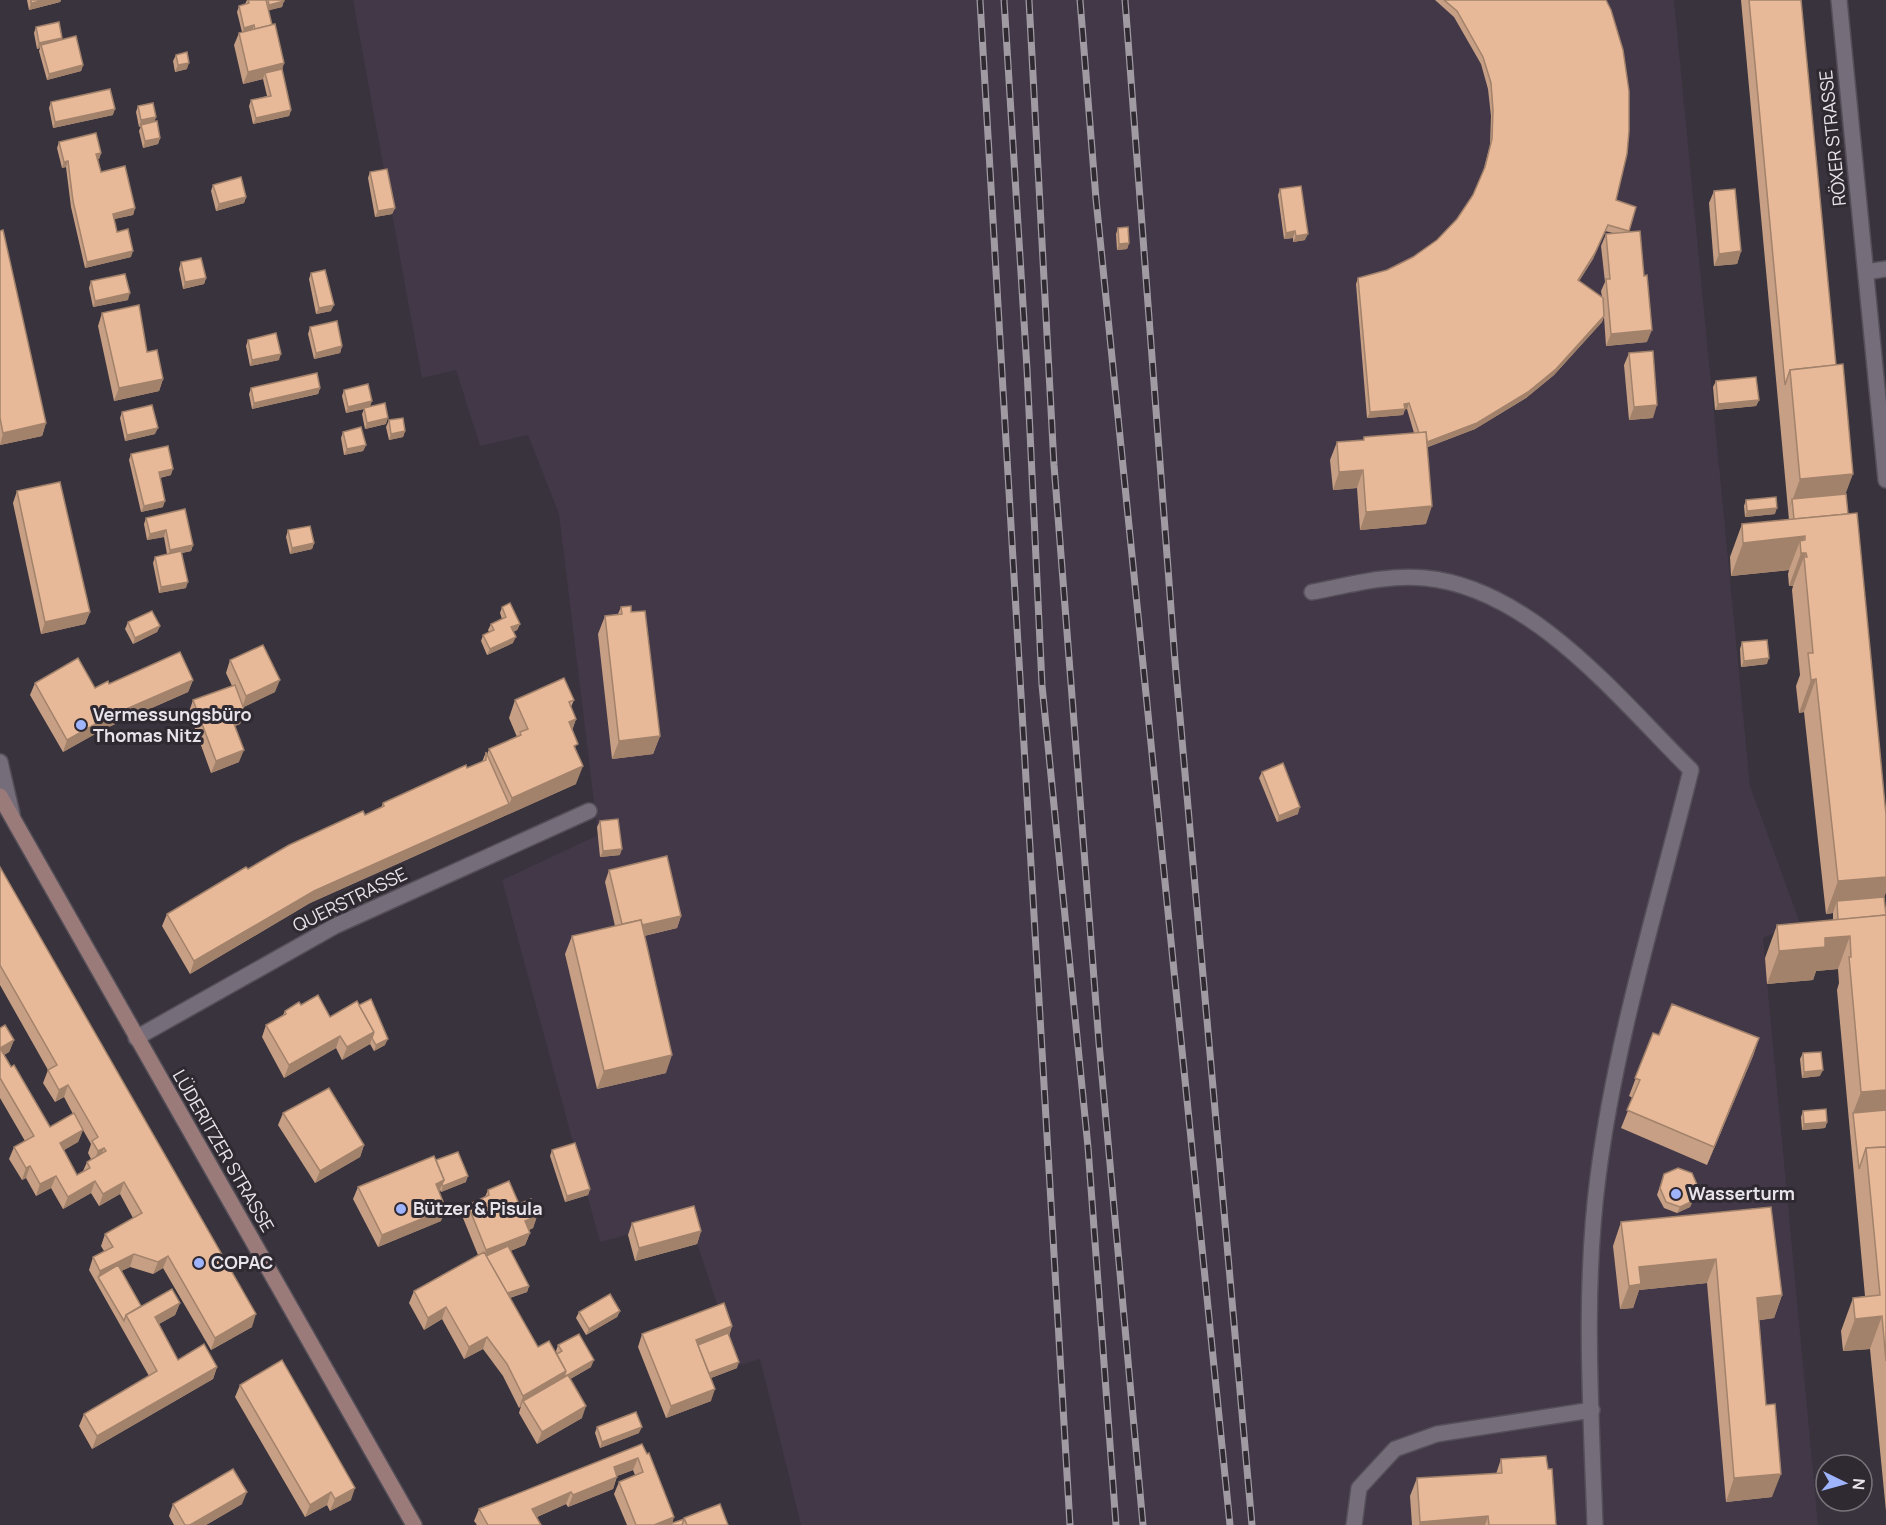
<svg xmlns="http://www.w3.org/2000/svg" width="1886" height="1525" viewBox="0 0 1886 1525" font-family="Manrope,sans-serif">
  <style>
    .built { fill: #423848 }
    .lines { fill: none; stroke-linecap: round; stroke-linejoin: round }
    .service-casing { stroke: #544f58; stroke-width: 18 }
    .minor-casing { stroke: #544f58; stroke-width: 18 }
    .secondary-casing { stroke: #544f58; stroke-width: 18 }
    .service { stroke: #756d79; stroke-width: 15 }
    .minor { stroke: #756d79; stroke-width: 15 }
    .secondary { stroke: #9a7b7a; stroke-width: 15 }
    .rail-casing { stroke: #a09ba3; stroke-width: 7 }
    .rail { stroke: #2f2932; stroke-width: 4.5; stroke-dasharray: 14; stroke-linecap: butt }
    .wall { fill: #c79f84; fill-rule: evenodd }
    .shaded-wall { fill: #a2826b }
    .building { fill: #e7b999; stroke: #a2826b; stroke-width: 1.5 }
    .poi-dot { fill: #9eb4fd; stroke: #2f2932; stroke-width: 2 }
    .labels { text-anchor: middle; stroke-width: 6; stroke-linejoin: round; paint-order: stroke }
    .street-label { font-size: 18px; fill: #e8e4eb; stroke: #2f2932 }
    .poi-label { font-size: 18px; font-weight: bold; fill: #e8e4eb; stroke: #2f2932; text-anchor: start }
  </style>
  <rect width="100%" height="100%" fill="#39333d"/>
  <path class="built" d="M353,0H1674L1750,786L1800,923L1763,938L1818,1525H801L760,1359L737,1366L689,1218L600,1242L502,880L598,835L559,514L528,435L480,446L456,370L422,378Z"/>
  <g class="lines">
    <defs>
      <g id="service">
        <path d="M1866,272L1886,269"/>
        <path d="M1312,592C1349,585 1388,574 1425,578C1532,588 1619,699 1691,770C1658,903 1615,1042 1598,1177C1583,1292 1591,1409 1595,1525"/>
        <path d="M1354,1525L1359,1488L1395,1449L1437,1434L1592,1410"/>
      </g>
      <g id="minor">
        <path d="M1839,0L1886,480"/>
        <path d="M0,762L12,814"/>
        <path d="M136,1038L335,926L589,811"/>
      </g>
      <path id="secondary" d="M0,796L414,1525"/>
    </defs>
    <use href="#service" class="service-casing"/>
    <use href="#minor" class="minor-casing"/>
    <use href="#secondary" class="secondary-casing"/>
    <use href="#service" class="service"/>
    <use href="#minor" class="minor"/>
    <use href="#secondary" class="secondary"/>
    <defs>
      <g id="rail">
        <path d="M980,0L1070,1525"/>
        <path d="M1004,0L1027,369L1042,685L1088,1147L1116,1525"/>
        <path d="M1029,0L1054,465L1099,1043L1143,1525"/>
        <path d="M1080,0L1096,199L1230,1525"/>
        <path d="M1125,0L1175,661L1252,1525"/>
      </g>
    </defs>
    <use href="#rail" class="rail-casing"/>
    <use href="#rail" class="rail"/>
  </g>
  <g class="wall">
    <path d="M27,0H61L60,2L29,10Z"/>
    <path d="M247,0H284L282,7L268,10L272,25L284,63L282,69L291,110L289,116L253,124L249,106L251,100L267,96L263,79L243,84L234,45L239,33L242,32L237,12L239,6L245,4Z"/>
    <path d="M1435,0H1606L1616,200L1636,207L1628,232L1647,342L1606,346L1604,317L1602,322L1554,375L1526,398L1475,429L1428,447L1426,524L1360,530L1357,488L1333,490L1330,460L1337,442L1363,440L1364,437L1414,433L1407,409H1405L1403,415L1367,418L1356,284L1358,278L1387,270L1413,257L1437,240L1457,219L1473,195L1483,172L1490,145L1491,116L1488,89L1481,64L1454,17ZM1605,231L1613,233L1606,234L1601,246L1605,282L1601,291L1602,297L1579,281L1593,259Z"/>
    <path d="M1741,0H1801L1846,494L1886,892L1884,897L1886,914V1511L1870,1349L1843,1351L1841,1331L1853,1298L1865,1296L1837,990L1839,983L1838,969L1816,971L1813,980L1767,984L1765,958L1777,925L1833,920V913L1826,914L1804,712L1799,713L1796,686L1800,675L1792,590L1793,586H1789L1788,574L1789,570L1731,576L1730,557L1742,524L1789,520Z"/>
    <path d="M36,27L62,38L61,40L83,65L81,71L47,80L39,51L40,48L37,49L34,33Z"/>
    <path d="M176,55L187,69L175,72L173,61Z"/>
    <path d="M51,102L113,115L53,128L49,108Z"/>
    <path d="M138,106L156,117L154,122L160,138L158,144L143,148L139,131L141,126L139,127L136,112Z"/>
    <path d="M59,142L101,153L99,159H98L101,172L135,208L133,215L114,219L117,232L131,257L85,268L71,207L66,167L62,168L57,148Z"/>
    <path d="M370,172L395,208L392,214L375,217L368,178Z"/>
    <path d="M213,185L246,197L244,203L216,211L211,191Z"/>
    <path d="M1280,189L1305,240L1293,242V238L1284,239L1278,195Z"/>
    <path d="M1714,191L1741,251L1737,264L1714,266L1709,203Z"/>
    <path d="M1118,228L1129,243L1127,249L1117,250L1116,234Z"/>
    <path d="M0,231L46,423L42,436L0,445Z"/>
    <path d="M181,262L206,278L204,284L183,289L179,269Z"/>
    <path d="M311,273L331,311L316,314L309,279Z"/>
    <path d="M91,281L128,300L93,307L89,288Z"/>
    <path d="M102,313L147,352L163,379L159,391L114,401L98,326Z"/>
    <path d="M310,327L342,346L340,353L314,359L308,334Z"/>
    <path d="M248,340L279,360L250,366L246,346Z"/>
    <path d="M1629,353L1653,418L1629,420L1624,365Z"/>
    <path d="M1716,381L1759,400L1756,406L1715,410L1713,387Z"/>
    <path d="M251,388H320L318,394L252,409L249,394Z"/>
    <path d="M344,390L370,406L386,424L365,429L362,414L364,409L346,413L342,396Z"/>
    <path d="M122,412L155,434L125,441L120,418Z"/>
    <path d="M389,420L405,431L403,437L389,440L386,427Z"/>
    <path d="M343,432L366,445L363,451L344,455L341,438Z"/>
    <path d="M131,454L171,475L160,478L163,507L141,512L129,460Z"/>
    <path d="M17,491L90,612L85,624L41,634L13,503Z"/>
    <path d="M1746,500L1775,514L1745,517L1744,506Z"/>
    <path d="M146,518L193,545L191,551L182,553L186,588L159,593L153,563L155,557L167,554L164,537L147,540L144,524Z"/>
    <path d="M288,530L314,543L312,549L290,554L286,537Z"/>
    <path d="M502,607L520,624L517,630L513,632V643L487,655L481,641L483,635L489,632L488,630L491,624L502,619L500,613Z"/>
    <path d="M621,607L660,736L653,754L612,759L598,634L605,616L618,614Z"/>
    <path d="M128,622L160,626L157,632L133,644L125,629Z"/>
    <path d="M1742,642L1767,664L1741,667L1740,649Z"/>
    <path d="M230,660L275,692L243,707L240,724L235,726L239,762L211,773L189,712L193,700L232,686L226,673Z"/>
    <path d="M193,680L188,692L104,729L63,752L30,695L35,683L95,688L109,684Z"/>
    <path d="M515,700H574L571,707L576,719L572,730L576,751V784L310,903L190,974L162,926L167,914L248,869L381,808L383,803L482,762L486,752L487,755L489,749L517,737L509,718Z"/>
    <path d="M1262,772L1298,814L1277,822L1259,778Z"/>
    <path d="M600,821L620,855L600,857L597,827Z"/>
    <path d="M0,867L252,1327L211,1350L163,1268L153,1274L130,1267L121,1271L141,1306L180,1303L175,1315L159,1324L178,1360L217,1367L213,1379L92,1449L79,1426L84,1414L149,1376L89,1270L93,1257L104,1251L101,1246L105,1234L133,1218L120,1194L99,1206L91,1193L63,1209L51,1188L36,1196L26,1178L22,1180L9,1159L14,1147L25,1141L0,1098V1028L14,1040L9,1052L4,1055L50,1127L73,1114L64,1097L55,1102L43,1083L48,1070L0,985ZM83,1130L91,1144L88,1153L91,1159L87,1162L83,1171L77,1175L64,1150L78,1142Z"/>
    <path d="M609,870L681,916L677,928L644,936L666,1073L597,1089L565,954L572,936L615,926L605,882Z"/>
    <path d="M301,1005L330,1017L385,1045L374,1051L370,1044L342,1060L336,1048L284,1078L262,1037L266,1025L283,1015L285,1011Z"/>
    <path d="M1653,1033L1659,1035L1759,1038L1753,1056L1707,1165L1621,1128L1633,1098L1629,1096Z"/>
    <path d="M1803,1053L1820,1076L1802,1078L1800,1059Z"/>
    <path d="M1803,1111L1827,1122L1825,1128L1802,1130L1801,1117Z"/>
    <path d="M283,1113L364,1145L360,1157L315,1183L278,1125Z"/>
    <path d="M552,1150L590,1189L588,1195L565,1202L550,1156Z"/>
    <path d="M436,1160L466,1182L441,1192L440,1190L439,1192L441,1221L378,1247L353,1199L358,1187Z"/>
    <path d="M1664,1174L1698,1187L1690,1207L1677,1213L1664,1208L1657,1195Z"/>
    <path d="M488,1190L519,1204L537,1216L533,1228L529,1230L530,1233L525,1245L510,1251L529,1286L527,1292L510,1298L538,1347L557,1354L556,1351L558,1345L591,1367L570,1379L582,1418L537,1444L519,1413L521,1406L519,1408L503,1376L483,1349L464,1359L442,1319L424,1330L409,1303L414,1291L478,1255L463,1218L468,1205L485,1197Z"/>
    <path d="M1771,1207L1782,1295L1774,1318L1759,1320L1772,1497L1726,1502L1707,1283L1639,1290L1633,1308L1620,1309L1613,1246L1621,1222Z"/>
    <path d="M632,1223L701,1231L697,1244L635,1261L628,1235Z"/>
    <path d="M620,1311L617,1317L586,1335L576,1318L579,1312Z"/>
    <path d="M732,1326L729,1336L737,1368L711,1378V1401L666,1418L638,1347L642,1334Z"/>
    <path d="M240,1385L351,1500L330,1511L327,1505L305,1517L235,1397Z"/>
    <path d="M597,1427L639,1433L600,1448L595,1433Z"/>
    <path d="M642,1444L672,1523L684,1519L728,1525H627L614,1494L619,1482L635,1475L633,1470L617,1476L613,1489L568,1507L566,1504L537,1517L541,1525H477L474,1521L479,1509Z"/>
    <path d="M1501,1459L1556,1525H1412L1410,1496L1417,1478L1496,1474Z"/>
    <path d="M173,1504H242L206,1525H174L169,1516Z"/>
  </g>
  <g class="shaded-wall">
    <path d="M46,0H61L60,2L29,10L31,3Z"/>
    <path d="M284,1L282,7L267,11L269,5Z"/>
    <path d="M254,25L252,31L242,34L244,28Z"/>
    <path d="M62,38L60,44L41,45L40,48L37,49L39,43Z"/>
    <path d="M189,63L187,69L175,72L178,65Z"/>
    <path d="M284,63L280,76L265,73L263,79L243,84L248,72Z"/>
    <path d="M83,65L81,71L47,80L49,74Z"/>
    <path d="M115,109L113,115L53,128L55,122Z"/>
    <path d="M291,110L289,116L253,124L256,118Z"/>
    <path d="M156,117L154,123L139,127L141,120Z"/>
    <path d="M160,138L158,144L143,148L145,141Z"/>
    <path d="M101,153L99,159L94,160L96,154Z"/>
    <path d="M68,161L66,167L62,168L64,162Z"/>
    <path d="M246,197L244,203L216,211L219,204Z"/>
    <path d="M135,208L133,215L110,220L113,214Z"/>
    <path d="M395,208L392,214L375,217L378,211Z"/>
    <path d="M1608,225L1593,259L1576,286L1578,280Z"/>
    <path d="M1295,231L1293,238L1284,239L1286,233Z"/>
    <path d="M1308,234L1305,240L1293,242L1296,236Z"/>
    <path d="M1129,243L1127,249L1117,250L1119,244Z"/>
    <path d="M133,251L131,257L85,268L87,262Z"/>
    <path d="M1741,251L1737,264L1714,266L1719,254Z"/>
    <path d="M206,278L204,284L183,289L185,282Z"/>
    <path d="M130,293L128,300L93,307L95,301Z"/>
    <path d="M334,305L331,311L316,314L319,308Z"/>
    <path d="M1604,316L1602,322L1554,375L1526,398L1475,429L1420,450L1422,444Z"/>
    <path d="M1652,330L1647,342L1606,346L1611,334Z"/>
    <path d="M342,346L340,353L314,359L316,353Z"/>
    <path d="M281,354L279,360L250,366L252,360Z"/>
    <path d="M163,379L159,391L114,401L119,388Z"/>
    <path d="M320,388L318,394L252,409L254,403Z"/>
    <path d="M1759,400L1756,406L1715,410L1718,404Z"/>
    <path d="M372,401L370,407L346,413L348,407Z"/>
    <path d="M1409,403L1407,409H1405L1403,415L1367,418L1370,412Z"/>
    <path d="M1657,405L1653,418L1629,420L1634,407Z"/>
    <path d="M388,418L386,424L365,429L367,423Z"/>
    <path d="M46,423L42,436L0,445L3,433Z"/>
    <path d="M158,428L155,434L125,441L127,435Z"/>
    <path d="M405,431L403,437L389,440L391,434Z"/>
    <path d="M366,445L363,451L344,455L347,449Z"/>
    <path d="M173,469L171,475L157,478L159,472Z"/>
    <path d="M1363,470L1357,488L1333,490L1339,472Z"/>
    <path d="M1853,474L1841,506L1792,499L1788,512L1800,479Z"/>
    <path d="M165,501L163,507L141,512L144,506Z"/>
    <path d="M1432,506L1426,524L1360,530L1366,512Z"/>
    <path d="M1777,508L1775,514L1745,517L1747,511Z"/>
    <path d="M166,530L164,537L147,540L150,534Z"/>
    <path d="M1805,536L1800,549V541L1789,570L1731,576L1743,543Z"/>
    <path d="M314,543L312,549L290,554L292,548Z"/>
    <path d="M193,545L191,551L168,556L170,550Z"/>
    <path d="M1801,553H1806L1804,560V557L1793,586H1789Z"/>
    <path d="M188,582L186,588L159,593L161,587Z"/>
    <path d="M90,612L85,624L41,634L45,622Z"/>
    <path d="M520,624L517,630L509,634L511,627Z"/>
    <path d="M160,626L157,632L133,644L135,638Z"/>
    <path d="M516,637L513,643L487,655L490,649Z"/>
    <path d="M1769,658L1767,664L1741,667L1744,661Z"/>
    <path d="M1816,679L1804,712L1799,713L1811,680Z"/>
    <path d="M193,680L188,692L104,729L63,752L67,740L108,717Z"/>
    <path d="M280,680L275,692L242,708L246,696Z"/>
    <path d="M245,712L240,724L227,729L231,716Z"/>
    <path d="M576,719L570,737L569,722Z"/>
    <path d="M660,736L653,754L612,759L619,741Z"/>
    <path d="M244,750L239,762L211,773L216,761Z"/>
    <path d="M583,766L576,784L310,903L190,974L194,961L314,891L509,804L512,798Z"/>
    <path d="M1300,807L1298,814L1277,822L1279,816Z"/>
    <path d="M622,849L620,855L600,857L603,851Z"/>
    <path d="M1886,877V892L1880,909L1837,901L1833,913L1826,914L1838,881Z"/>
    <path d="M681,916L677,928L619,942L623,929Z"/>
    <path d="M1850,936L1838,969L1816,971L1813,980L1767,984L1779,951L1825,938Z"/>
    <path d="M374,1032L370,1044L342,1060L347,1047Z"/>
    <path d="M340,1036L336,1048L284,1078L289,1065Z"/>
    <path d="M1759,1038L1753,1056L1707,1165L1714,1147Z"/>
    <path d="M388,1039L385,1045L374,1051L376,1045Z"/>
    <path d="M14,1040L9,1052L0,1057V1048Z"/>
    <path d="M672,1055L666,1073L597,1089L604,1071Z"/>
    <path d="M1823,1070L1820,1076L1802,1078L1804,1072Z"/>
    <path d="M68,1085L64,1097L55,1102L59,1090Z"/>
    <path d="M1886,1090V1122L1853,1113L1861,1092Z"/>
    <path d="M1827,1122L1825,1128L1802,1130L1804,1124Z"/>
    <path d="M83,1130L78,1142L55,1155L60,1143Z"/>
    <path d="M364,1145L360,1157L315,1183L320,1171Z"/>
    <path d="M104,1148L99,1160L93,1163L98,1151Z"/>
    <path d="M30,1166L26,1178L22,1180L26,1168Z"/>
    <path d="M56,1176L51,1188L36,1196L40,1184Z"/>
    <path d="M468,1176L466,1182L441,1192L443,1186Z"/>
    <path d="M444,1180L439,1192L436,1184Z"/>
    <path d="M95,1181L91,1193L63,1209L68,1197Z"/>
    <path d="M124,1182L120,1194L99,1206L103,1194Z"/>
    <path d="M590,1189L588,1195L565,1202L567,1196Z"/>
    <path d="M1693,1201L1690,1207L1677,1213L1680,1207Z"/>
    <path d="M446,1209L441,1221L378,1247L382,1235Z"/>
    <path d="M537,1216L533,1228L521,1233L525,1221Z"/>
    <path d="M701,1231L697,1244L635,1261L639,1248Z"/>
    <path d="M530,1233L525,1245L484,1262L483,1260L486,1250Z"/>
    <path d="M134,1254L130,1267L100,1281L98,1277L100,1271Z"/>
    <path d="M168,1256L163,1268L153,1274L158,1262Z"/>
    <path d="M1716,1259L1707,1283L1639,1290L1633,1308L1620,1309L1629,1286L1639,1267Z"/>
    <path d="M529,1286L527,1292L500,1301L502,1295Z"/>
    <path d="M1782,1295L1774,1318L1749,1322L1757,1298Z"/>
    <path d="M180,1303L175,1315L150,1329L155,1317Z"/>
    <path d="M446,1307L442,1319L424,1330L428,1318Z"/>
    <path d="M620,1311L617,1317L586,1335L589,1329Z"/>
    <path d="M256,1314L252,1327L211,1350L215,1338Z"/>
    <path d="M1882,1316L1870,1349L1843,1351L1855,1319Z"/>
    <path d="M732,1326L728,1338L696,1351V1340Z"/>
    <path d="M487,1337L483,1349L464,1359L469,1347Z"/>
    <path d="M594,1360L591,1367L562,1384L564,1377Z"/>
    <path d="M739,1362L737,1368L703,1381L705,1375Z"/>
    <path d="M217,1367L213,1379L92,1449L97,1436Z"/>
    <path d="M566,1371L562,1384L523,1401L521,1406L519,1408L523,1396Z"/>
    <path d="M715,1389L711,1401L666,1418L671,1406Z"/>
    <path d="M586,1406L582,1418L537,1444L542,1432Z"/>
    <path d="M642,1427L639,1433L600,1448L602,1442Z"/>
    <path d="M638,1458L633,1470L609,1479L614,1467Z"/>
    <path d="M1781,1474L1772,1497L1726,1502L1734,1478Z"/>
    <path d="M617,1477L613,1489L568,1507L573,1495Z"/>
    <path d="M355,1488L351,1500L330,1511L335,1499Z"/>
    <path d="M247,1492L242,1504L206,1525H190Z"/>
    <path d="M331,1492L327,1505L305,1517L310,1505Z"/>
    <path d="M571,1492L566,1504L528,1521L532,1509Z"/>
    <path d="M1488,1516L1485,1525H1419L1420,1522Z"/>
    <path d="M674,1517L672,1525H654Z"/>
  </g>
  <g class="building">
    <path d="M31,0H46L31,3Z"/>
    <path d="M248,0H266L272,25L255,29L254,25L244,28L239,6L249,3Z"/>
    <path d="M268,0H284V1L269,5Z"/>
    <path d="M1444,0H1606L1611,10L1623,50L1629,91V131L1627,154L1616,200L1636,207L1629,231L1608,225L1595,253L1578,280L1603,298L1604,316L1556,369L1528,392L1477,423L1427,442L1426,432L1419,433L1409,403L1404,404L1405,409L1370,412L1358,278L1387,270L1413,257L1437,240L1457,219L1473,195L1485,167L1492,139L1493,110L1491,83L1483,57L1457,11Z"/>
    <path d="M1749,0H1801L1836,365L1790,370L1785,385Z"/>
    <path d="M59,22L62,38L39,43L36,27Z"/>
    <path d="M275,24L284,63L248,72L239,33Z"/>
    <path d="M76,36L83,65L49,74L41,45Z"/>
    <path d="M187,52L189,63L178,65L176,55Z"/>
    <path d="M282,69L291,110L256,118L251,100L271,96L265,73Z"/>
    <path d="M110,89L115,109L55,122L51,102Z"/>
    <path d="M153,103L156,117L141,120L138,106Z"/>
    <path d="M157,121L160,138L145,141L141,125Z"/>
    <path d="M96,133L101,153L96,154L101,172L125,166L135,208L113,214L117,232L128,229L133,251L87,262L73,201L68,161L64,162L59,142Z"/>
    <path d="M387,169L395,208L378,211L370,172Z"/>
    <path d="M241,177L246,197L219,204L213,185Z"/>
    <path d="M1301,186L1308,234L1296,236L1295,231L1286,233L1280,189Z"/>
    <path d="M1735,189L1741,251L1719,254L1714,191Z"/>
    <path d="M1128,227L1129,243L1119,244L1118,228Z"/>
    <path d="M3,230L46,423L3,433L0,418V231Z"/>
    <path d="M1640,231L1644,276L1647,275L1652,330L1611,334L1606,279H1610L1606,234Z"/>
    <path d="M201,258L206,278L185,282L181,262Z"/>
    <path d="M325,270L334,305L319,308L311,273Z"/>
    <path d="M125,274L130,293L95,301L91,281Z"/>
    <path d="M139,305L147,352L157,350L163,379L119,388L102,313Z"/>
    <path d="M337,321L342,346L316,353L310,327Z"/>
    <path d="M276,333L281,354L252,360L248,340Z"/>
    <path d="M1653,351L1657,405L1634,407L1629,353Z"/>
    <path d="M1843,364L1853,474L1800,479L1790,370Z"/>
    <path d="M317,373L320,388L254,403L251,388Z"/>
    <path d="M1756,377L1759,400L1718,404L1716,381Z"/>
    <path d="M368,384L372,401L348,407L344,390Z"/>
    <path d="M385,403L388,418L367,423L364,408Z"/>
    <path d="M152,405L158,428L127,435L122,412Z"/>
    <path d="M403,418L405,431L391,434L389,420Z"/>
    <path d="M361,427L366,445L347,449L343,432Z"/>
    <path d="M1426,432L1432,506L1366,512L1363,470L1339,472L1337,442L1364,440V437Z"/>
    <path d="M168,446L173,469L159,472L165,501L144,506L131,454Z"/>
    <path d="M60,482L90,612L45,622L17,491Z"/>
    <path d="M1846,494L1848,514L1794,519L1792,499Z"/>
    <path d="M1776,497L1777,508L1747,511L1746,500Z"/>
    <path d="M185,509L193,545L170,550L166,530L150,534L146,518Z"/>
    <path d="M1857,513L1886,815V877L1838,881L1816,679L1811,680L1808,653H1813L1804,557H1807L1806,553H1801L1800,541L1805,540V536L1743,543L1742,524Z"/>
    <path d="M310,526L314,543L292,548L288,530Z"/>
    <path d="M181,551L188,582L161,587L155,557Z"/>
    <path d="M510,603L520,624L511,627L516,637L490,649L483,635L494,630L491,624L506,617L502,607Z"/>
    <path d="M631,606V612L645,611L660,736L619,741L605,616L622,614L621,607Z"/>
    <path d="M152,611L160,626L135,638L128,622Z"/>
    <path d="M1767,640L1769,658L1744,661L1742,642Z"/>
    <path d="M263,645L280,680L246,696L230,660Z"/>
    <path d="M180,652L193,680L108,717L67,740L35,683L78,658L95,688L108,681L109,684Z"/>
    <path d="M564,678L574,700L569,702L576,719L569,722L578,744L574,746L583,766L512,798L489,749L521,735L520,732L528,729L515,700Z"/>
    <path d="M235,685L245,712L231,716L244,750L216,761L193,700Z"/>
    <path d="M486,752L509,804L314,891L194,961L167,914L246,867L248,869L289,845L363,811L365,815L384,806L383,803L466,765L467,768L486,760Z"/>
    <path d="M1283,763L1300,807L1279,816L1262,772Z"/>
    <path d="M618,819L622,849L603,851L600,821Z"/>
    <path d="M667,856L681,916L642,925L641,920L622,924L609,870Z"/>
    <path d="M0,867L256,1314L215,1338L168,1256L158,1262L134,1254L100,1271L93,1257L113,1247L105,1234L142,1213L124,1182L103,1194L95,1181L68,1197L56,1176L40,1184L30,1166L26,1168L14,1147L34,1136L0,1078V1048L11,1067L14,1065L50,1127L74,1113L83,1130L60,1143L77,1175L90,1168L87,1162L106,1151L104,1148L98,1151L92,1141L98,1137L68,1085L59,1090L48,1070L57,1065L0,965Z"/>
    <path d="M1884,897L1886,915L1838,920L1837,901Z"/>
    <path d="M1886,915V1090L1861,1092L1849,957H1851L1850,936L1825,938V947L1779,951L1777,925Z"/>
    <path d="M641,920L672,1055L604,1071L572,936Z"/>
    <path d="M318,995L330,1017L357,1001L374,1032L347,1047L340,1036L289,1065L266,1025L286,1014L285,1011L299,1002L301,1005Z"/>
    <path d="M371,999L388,1039L376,1045L372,1038L374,1032L359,1005Z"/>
    <path d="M1672,1004L1759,1038L1714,1147L1627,1110L1640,1080L1635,1078L1653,1033L1659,1035Z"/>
    <path d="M5,1025L14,1040L0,1048V1028Z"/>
    <path d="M1821,1052L1823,1070L1804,1072L1803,1053Z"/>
    <path d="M329,1088L364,1145L320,1171L283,1113Z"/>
    <path d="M1826,1109L1827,1122L1804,1124L1803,1111Z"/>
    <path d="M1886,1110V1147L1866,1148L1859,1169L1853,1113Z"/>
    <path d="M575,1143L590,1189L567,1196L552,1150Z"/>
    <path d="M1886,1147V1361L1882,1316L1855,1319L1853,1298L1880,1295L1866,1148Z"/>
    <path d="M458,1152L468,1176L443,1186L442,1184L444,1180L436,1160Z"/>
    <path d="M434,1156L444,1180L436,1184L446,1209L382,1235L358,1187Z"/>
    <path d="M1678,1168L1692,1173L1698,1187L1693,1201L1680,1207L1666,1202L1660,1188L1664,1174Z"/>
    <path d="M509,1181L519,1204L531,1199L537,1216L525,1221L530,1233L486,1250L468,1205L489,1195L488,1190Z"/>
    <path d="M694,1206L701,1231L639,1248L632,1223Z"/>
    <path d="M1771,1207L1782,1295L1757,1298L1766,1405L1775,1404L1781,1474L1734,1478L1716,1259L1639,1267L1641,1284L1629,1286L1621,1222Z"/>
    <path d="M508,1246L529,1286L507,1293L486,1256Z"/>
    <path d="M484,1252L538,1347L549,1341L566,1371L523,1396L507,1364L487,1337L469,1347L446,1307L428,1318L414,1291Z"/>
    <path d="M118,1265L141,1306L126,1315L124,1321L98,1277Z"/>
    <path d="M172,1289L180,1303L155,1317L178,1360L204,1344L217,1367L97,1436L84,1414L157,1371L126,1315Z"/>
    <path d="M610,1294L620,1311L589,1329L579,1312Z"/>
    <path d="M724,1303L732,1326L696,1340L715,1389L671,1406L642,1334Z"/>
    <path d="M728,1333L739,1362L709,1373L698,1345Z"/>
    <path d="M579,1334L594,1360L564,1377L566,1371L557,1354L562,1351L558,1345Z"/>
    <path d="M282,1360L355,1488L335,1499L331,1492L310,1505L240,1385Z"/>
    <path d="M568,1375L586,1406L542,1432L523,1401Z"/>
    <path d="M636,1412L642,1427L602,1442L597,1427Z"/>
    <path d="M642,1444L647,1454L649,1453L674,1517L654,1525H636L619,1482L643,1472L638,1458L614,1467L617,1477L573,1495L571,1492L532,1509L541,1525H488L479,1509Z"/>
    <path d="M1546,1456L1548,1469H1552L1556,1525H1489L1488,1516L1420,1522L1417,1478L1502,1473L1501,1459Z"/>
    <path d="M233,1469L247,1492L190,1525H185L173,1504Z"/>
    <path d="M720,1504L728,1525H687L684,1518Z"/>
    <path d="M684,1519L682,1525H667Z"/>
  </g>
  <g class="poi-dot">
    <circle cx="81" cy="725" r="6"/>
    <circle cx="1676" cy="1194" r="6"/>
    <circle cx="401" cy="1209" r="6"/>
    <circle cx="199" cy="1263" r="6"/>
  </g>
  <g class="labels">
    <g class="street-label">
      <text transform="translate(1833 138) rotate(-96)" y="6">RÖXER STRASSE</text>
      <text transform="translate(350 900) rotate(-26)" y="6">QUERSTRASSE</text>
      <text transform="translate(223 1151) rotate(60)" y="6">LÜDERITZER STRASSE</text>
    </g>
    <g class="poi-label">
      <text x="93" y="721">Vermessungsbüro<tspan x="93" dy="21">Thomas Nitz</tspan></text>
      <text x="1688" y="1200">Wasserturm</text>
      <text x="413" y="1215">Bützer &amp; Pisula</text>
      <text x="211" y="1269">COPAC</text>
    </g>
  </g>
  <g transform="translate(1844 1483) rotate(95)"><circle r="28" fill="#2f2932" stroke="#79747c" stroke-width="1.5"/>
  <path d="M0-4.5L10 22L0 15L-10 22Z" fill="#9eb4fd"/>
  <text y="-9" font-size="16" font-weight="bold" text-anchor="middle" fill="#e8e4eb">N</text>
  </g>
</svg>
